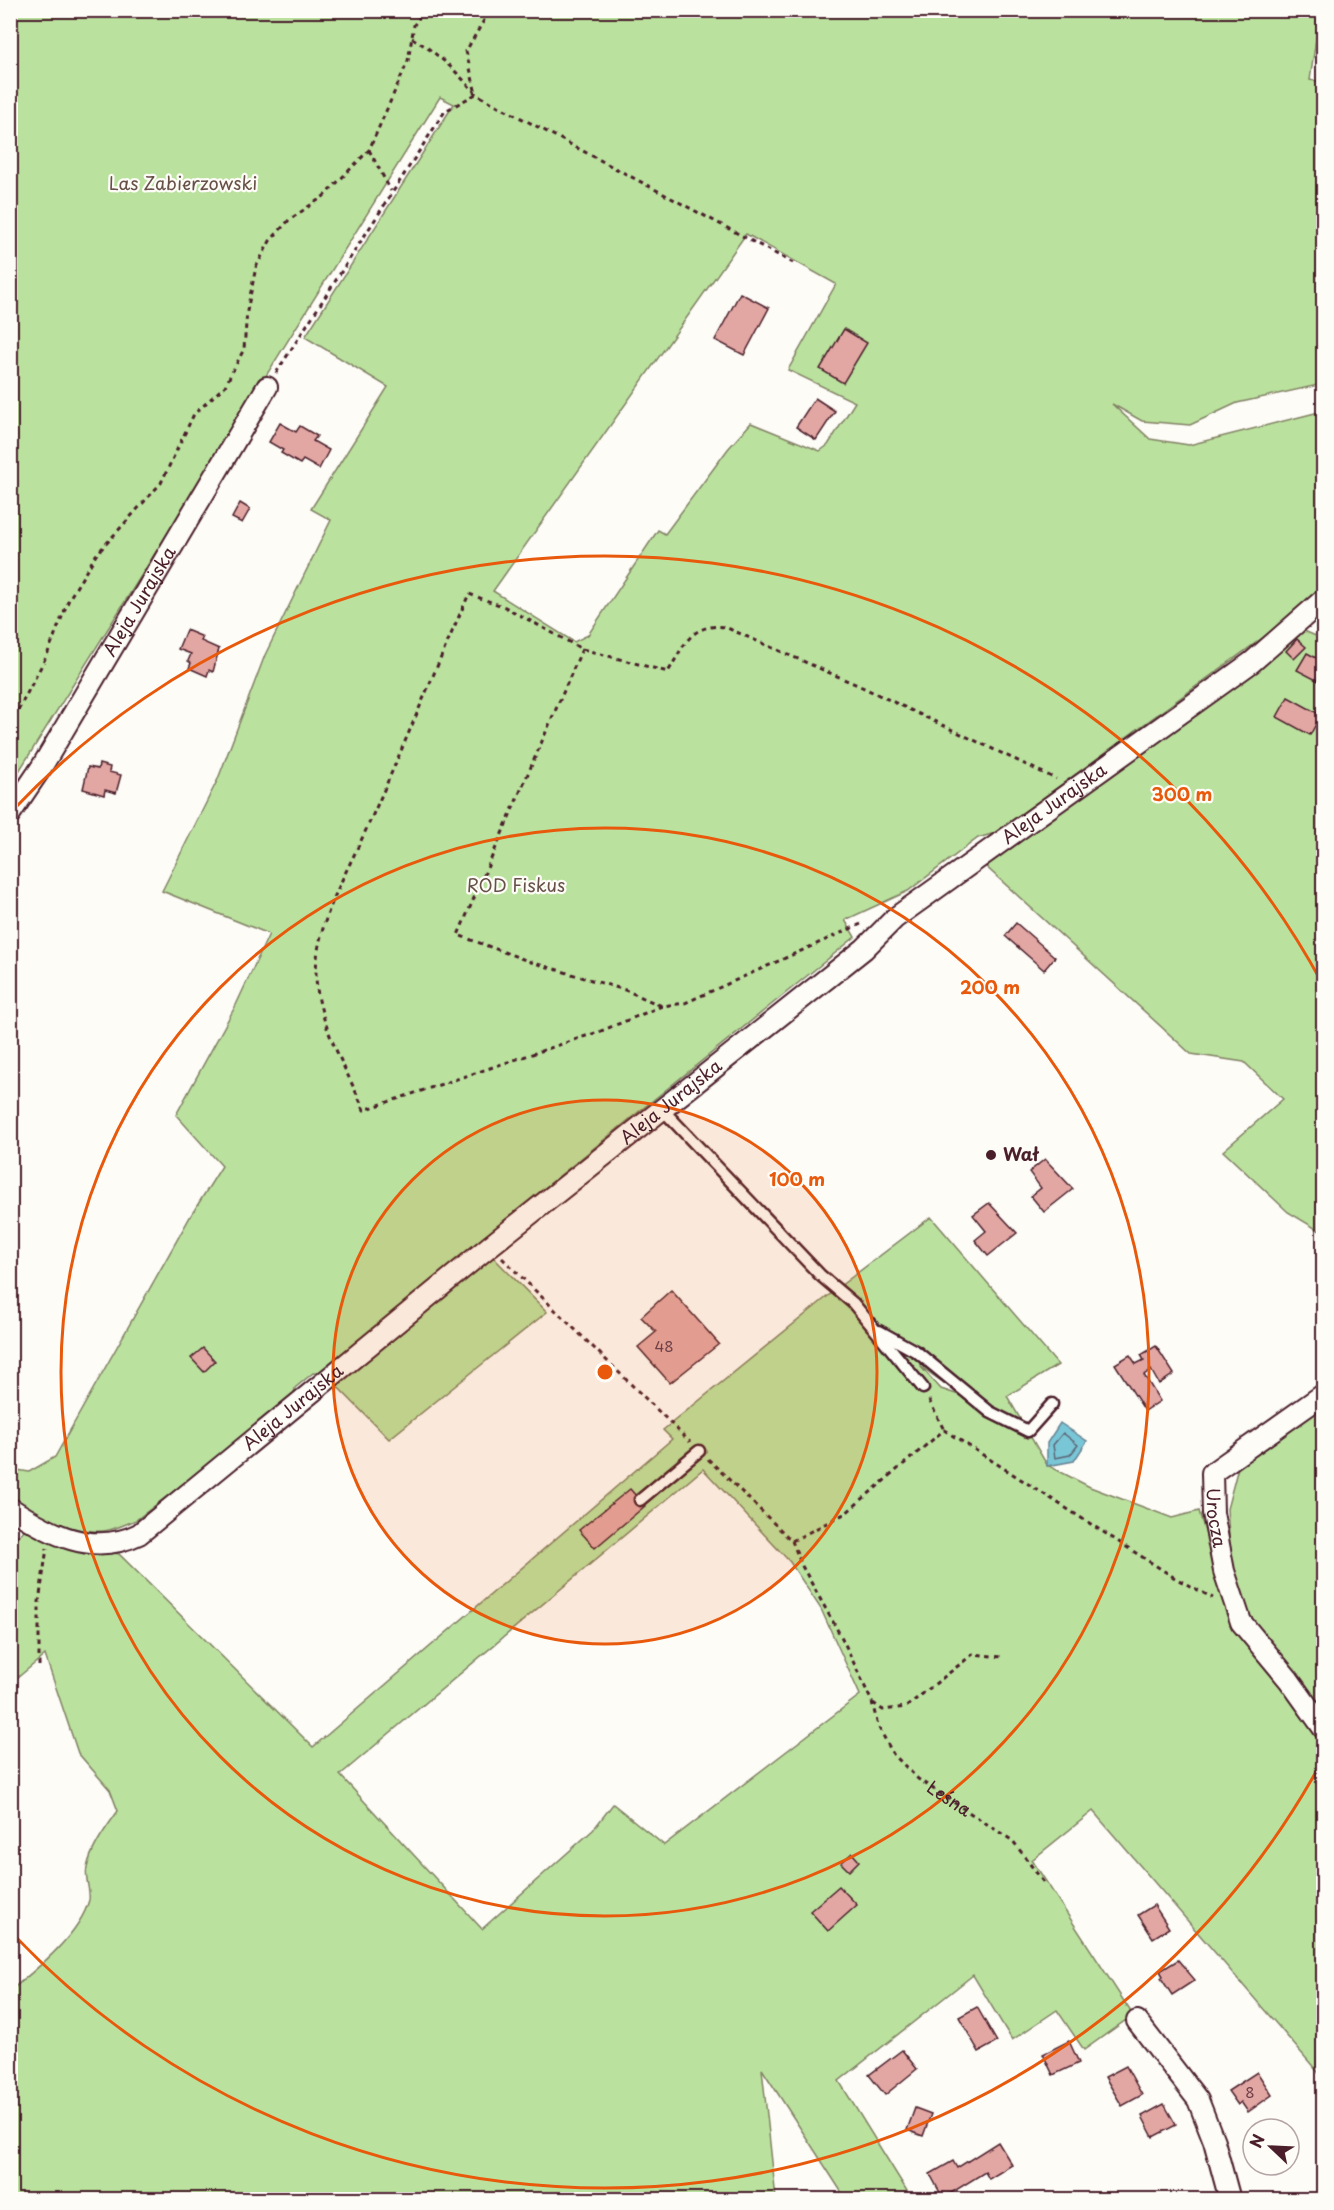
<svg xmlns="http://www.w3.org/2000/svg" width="1334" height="2210" viewBox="0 0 1334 2210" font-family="'Playpen Sans',sans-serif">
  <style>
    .green { fill: #bae29e; stroke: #828064; stroke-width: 1.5; fill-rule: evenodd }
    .water { fill: #79c6d7; stroke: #668392; stroke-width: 1.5 }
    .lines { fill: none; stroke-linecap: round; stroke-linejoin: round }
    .shore { stroke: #5d6270; stroke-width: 1.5 }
    .building { fill: #e2a7a3; stroke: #4a1f2b; stroke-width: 1.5 }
    .lane-casing { stroke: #4a1f2b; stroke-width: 15 }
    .street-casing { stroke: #4a1f2b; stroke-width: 24 }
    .path { stroke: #4a1f2b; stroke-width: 3; stroke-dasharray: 4.5 4.5; stroke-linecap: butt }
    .lane { stroke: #fdfcf7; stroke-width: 10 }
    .street { stroke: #fdfcf7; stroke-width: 20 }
    .ring { fill: none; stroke: #e8590c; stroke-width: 3 }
    .poi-dot { fill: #4a1f2b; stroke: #fdfcf7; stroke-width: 2 }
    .labels { text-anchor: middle; stroke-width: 4.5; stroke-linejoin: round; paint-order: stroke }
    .number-label { font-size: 15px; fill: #704149 }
    .park-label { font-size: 18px; fill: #665048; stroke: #fdfcf7 }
    .street-label { font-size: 18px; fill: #4a1f2b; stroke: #fdfcf7 }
    .poi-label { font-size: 18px; font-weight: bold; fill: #4a1f2b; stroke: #fdfcf7; text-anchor: start }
    .centre { fill: #e8590c; stroke: #fdfcf7; stroke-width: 3 }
    .ring-label { font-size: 18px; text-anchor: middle; font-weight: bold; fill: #e8590c; stroke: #fdfcf7; stroke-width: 4.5; stroke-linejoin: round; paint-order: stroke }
  </style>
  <rect width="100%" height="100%" fill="#fdfcf7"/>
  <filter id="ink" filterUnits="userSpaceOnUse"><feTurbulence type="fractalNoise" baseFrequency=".0167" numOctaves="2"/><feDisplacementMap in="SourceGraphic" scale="12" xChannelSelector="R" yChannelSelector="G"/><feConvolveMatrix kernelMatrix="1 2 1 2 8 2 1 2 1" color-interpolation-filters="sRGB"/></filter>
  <g filter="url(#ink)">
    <g class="green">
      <path d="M11,11H1320L1310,80L1324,82L1323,387L1318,385L1237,403L1190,425L1142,421L1112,404L1150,439L1189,445L1323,411V590L1305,607L995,833L978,838L908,891L845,920L855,937L463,1254L324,1374L313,1373L295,1388L293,1400L136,1520C128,1523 118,1528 109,1530C77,1537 38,1514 11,1499V1469L29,1472L55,1457L190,1217L222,1166L176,1115L236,1005L269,934L162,891L218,779L265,655L331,520L311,509L388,387L305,337L454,104L440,97L11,784ZM746,234L836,284L788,370L855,402L828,445L820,451L751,423L728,449L665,534L658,530L588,635L574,642L493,591Z"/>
      <path d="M1297,628L1323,639V1233L1288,1212L1223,1151L1283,1099L1244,1062L1191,1054L982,863L1048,816L1069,806L1239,683Z"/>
      <path d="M931,1217L1058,1365L1007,1396L1047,1465L1090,1487L1172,1518L1199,1511L1217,1575L1237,1628L1323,1742V2078L1093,1811L1032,1860L1133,2015L1084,2050L1057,2010L1012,2040L973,1975L839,2081L912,2199H846L762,2069L776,2199H11V1990C37,1969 80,1934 89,1900C91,1890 84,1878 87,1868C91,1848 106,1828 118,1811L110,1790L78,1753L45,1655L11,1683V1544L27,1527L61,1543L119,1554L313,1747L672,1439L663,1430L844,1283ZM920,1366L962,1396L941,1389ZM703,1469L790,1562L821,1609L860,1695L664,1845L613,1804L593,1830L482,1929L340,1775Z"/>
      <path d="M491,1255L547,1312L389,1439L333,1382Z"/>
      <path d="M1323,1403V1721L1244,1616L1230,1547L1227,1509L1240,1460Z"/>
    </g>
    <path class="water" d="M1060,1423L1087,1441L1074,1461L1047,1466V1443Z"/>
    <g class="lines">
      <path class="shore" d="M1063,1433L1078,1445L1070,1455L1055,1458L1053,1445Z"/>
    </g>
    <g class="building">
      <path d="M740,293L769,308L744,355L715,340Z"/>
      <path d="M844,329L867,343L843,383L820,369Z"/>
      <path d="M815,398L835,411L816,440L796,427Z"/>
      <path d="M280,423L296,432L300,426L317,436L313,441L329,450L319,469L303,460L300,464L281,453L283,450L269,442Z"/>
      <path d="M240,503L250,509L242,523L232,518Z"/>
      <path d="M186,630L203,637L201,641L219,649L213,672L209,670L207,676L189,668L191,663L188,661L191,654L178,649Z"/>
      <path d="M1297,639L1306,647L1294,659L1286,651Z"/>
      <path d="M1307,653L1324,662V684L1297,670Z"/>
      <path d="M1288,697L1321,715L1310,735L1277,717Z"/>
      <path d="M99,764L110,767L109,772L121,775L116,793L105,790L104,795L83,789L88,767L98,769Z"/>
      <path d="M1016,923L1055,957L1044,970L1005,936Z"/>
      <path d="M1045,1159L1073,1189L1044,1212L1031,1196L1041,1188L1029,1172Z"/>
      <path d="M989,1203L1017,1233L988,1256L975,1240L986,1231L973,1215Z"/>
      <path d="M671,1290L719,1344L670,1383L638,1347L656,1332L641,1317Z"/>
      <path d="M1156,1346L1174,1374L1159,1384L1151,1370L1144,1375L1160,1401L1145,1411L1115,1364L1130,1355L1136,1364L1144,1360L1141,1355Z"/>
      <path d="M203,1348L215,1361L204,1372L191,1358Z"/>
      <path d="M630,1489L645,1506L595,1548L579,1530Z"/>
      <path d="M852,1853L859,1861L849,1871L841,1863Z"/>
      <path d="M839,1886L857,1905L828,1931L810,1911Z"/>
      <path d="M1154,1905L1169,1928L1153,1938L1138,1915Z"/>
      <path d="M1178,1960L1195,1980L1172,1995L1161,1978L1163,1976L1160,1971Z"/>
      <path d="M977,2007L997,2042L979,2052L959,2017Z"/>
      <path d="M1069,2041L1079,2063L1053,2075L1043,2054Z"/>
      <path d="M902,2050L917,2069L885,2095L869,2075Z"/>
      <path d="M1126,2066L1142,2095L1122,2106L1105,2077Z"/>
      <path d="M1257,2072L1272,2095L1248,2112L1241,2102L1238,2105L1228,2091Z"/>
      <path d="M1164,2104L1176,2125L1153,2137L1142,2116Z"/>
      <path d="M915,2108L931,2114L923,2136L907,2130Z"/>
      <path d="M998,2142L1012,2165L989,2179L985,2172L943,2198L930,2174L953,2161L957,2168Z"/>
    </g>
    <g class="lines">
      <defs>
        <g id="lane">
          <path d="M662,1109L820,1275L853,1303L923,1388"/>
          <path d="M879,1331L917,1352L990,1412L1028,1431L1052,1404"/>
          <path d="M640,1500L699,1451"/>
        </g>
        <g id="street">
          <path id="s2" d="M10,814L41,768L267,387"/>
          <path id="s3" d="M1324,1394L1212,1473L1213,1513L1224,1571L1241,1622L1289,1680L1324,1729"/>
          <path id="s4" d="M10,1508C50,1534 92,1557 139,1534L490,1246L864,949L895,918L1252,662L1324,599"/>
          <path d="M1137,2021L1198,2100L1214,2141L1230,2200"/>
        </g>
      </defs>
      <use href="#lane" class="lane-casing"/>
      <use href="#street" class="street-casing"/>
      <g class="path">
        <path d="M412,38C438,53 456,71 476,94L793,263"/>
        <path d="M369,150L391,191"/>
        <path d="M276,373L445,111L476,94L466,51L490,10"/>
        <path d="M582,649L458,935L531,962L625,990L662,1006"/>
        <path d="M10,726L47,655L69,599L96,555L161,483L194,414L225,386L244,349L247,311L256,267L270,241L289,220L324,196L369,150L408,61L414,25L424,10"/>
        <path d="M861,924L685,1003L662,1006L601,1031L364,1110C346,1068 316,1020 316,973C317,921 344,878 365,832C401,754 433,673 469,594L505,607L582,649L668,672C684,646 690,623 725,627L862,687L1056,779"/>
        <path d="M502,1258L690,1442"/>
        <path d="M929,1400L944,1430"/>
        <path id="s1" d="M708,1459L792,1541L802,1566L843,1640L872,1702L878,1726L893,1754L918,1779L1013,1841L1044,1883"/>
        <path d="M792,1541L846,1513L944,1430L1175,1578L1213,1598"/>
        <path d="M10,1542L18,1535"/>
        <path d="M39,1666V1602L47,1548"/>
        <path d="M873,1703L883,1710L906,1707L973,1654L1002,1657"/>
      </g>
      <use href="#lane" class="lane"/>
      <use href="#street" class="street"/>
    </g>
  </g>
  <circle cx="605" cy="1372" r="272" fill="#e8590c" fill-opacity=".12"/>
  <g class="ring">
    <circle cx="605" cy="1372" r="272"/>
    <circle cx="605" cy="1372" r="544"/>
    <path d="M1322 1761A816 816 0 0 1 13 1934M13 810A816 816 0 0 1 1322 983"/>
  </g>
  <circle class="poi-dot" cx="991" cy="1155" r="6"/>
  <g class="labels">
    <g class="number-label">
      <text x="664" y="1352">48</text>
      <text x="1250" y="2098">8</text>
    </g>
    <g class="park-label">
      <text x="183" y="190">Las Zabierzowski</text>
      <text x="516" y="892">ROD Fiskus</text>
    </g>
    <g class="street-label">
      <text dy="6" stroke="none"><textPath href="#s2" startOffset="249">Aleja Jurajska</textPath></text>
      <text dy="6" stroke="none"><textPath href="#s4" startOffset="1310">Aleja Jurajska</textPath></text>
      <text dy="6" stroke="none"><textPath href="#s4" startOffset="824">Aleja Jurajska</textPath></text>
      <text dy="6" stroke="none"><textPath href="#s4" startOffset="338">Aleja Jurajska</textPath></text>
      <text dy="6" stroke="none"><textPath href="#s3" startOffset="182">Urocza</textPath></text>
      <text dy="6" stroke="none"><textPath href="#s1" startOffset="426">Leśna</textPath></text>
    </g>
    <g class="poi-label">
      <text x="1003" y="1161">Wał</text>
    </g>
  </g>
  <circle cx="605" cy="1372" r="9" class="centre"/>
  <g class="ring-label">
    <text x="1182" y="801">300 m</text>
    <text x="990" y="994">200 m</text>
    <text x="797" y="1186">100 m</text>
  </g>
  <rect width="1334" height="2210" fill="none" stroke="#fdfcf7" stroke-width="36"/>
  <rect x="18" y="18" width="1298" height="2174" fill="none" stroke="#4a1f2b" stroke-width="2" filter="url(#ink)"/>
  <g transform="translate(1271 2147) rotate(293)"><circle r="28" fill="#fdfcf7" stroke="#b5a4a5" stroke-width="1.5"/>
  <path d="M0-4.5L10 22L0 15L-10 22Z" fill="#4a1f2b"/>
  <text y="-9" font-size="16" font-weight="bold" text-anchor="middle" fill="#4a1f2b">N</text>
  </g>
</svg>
